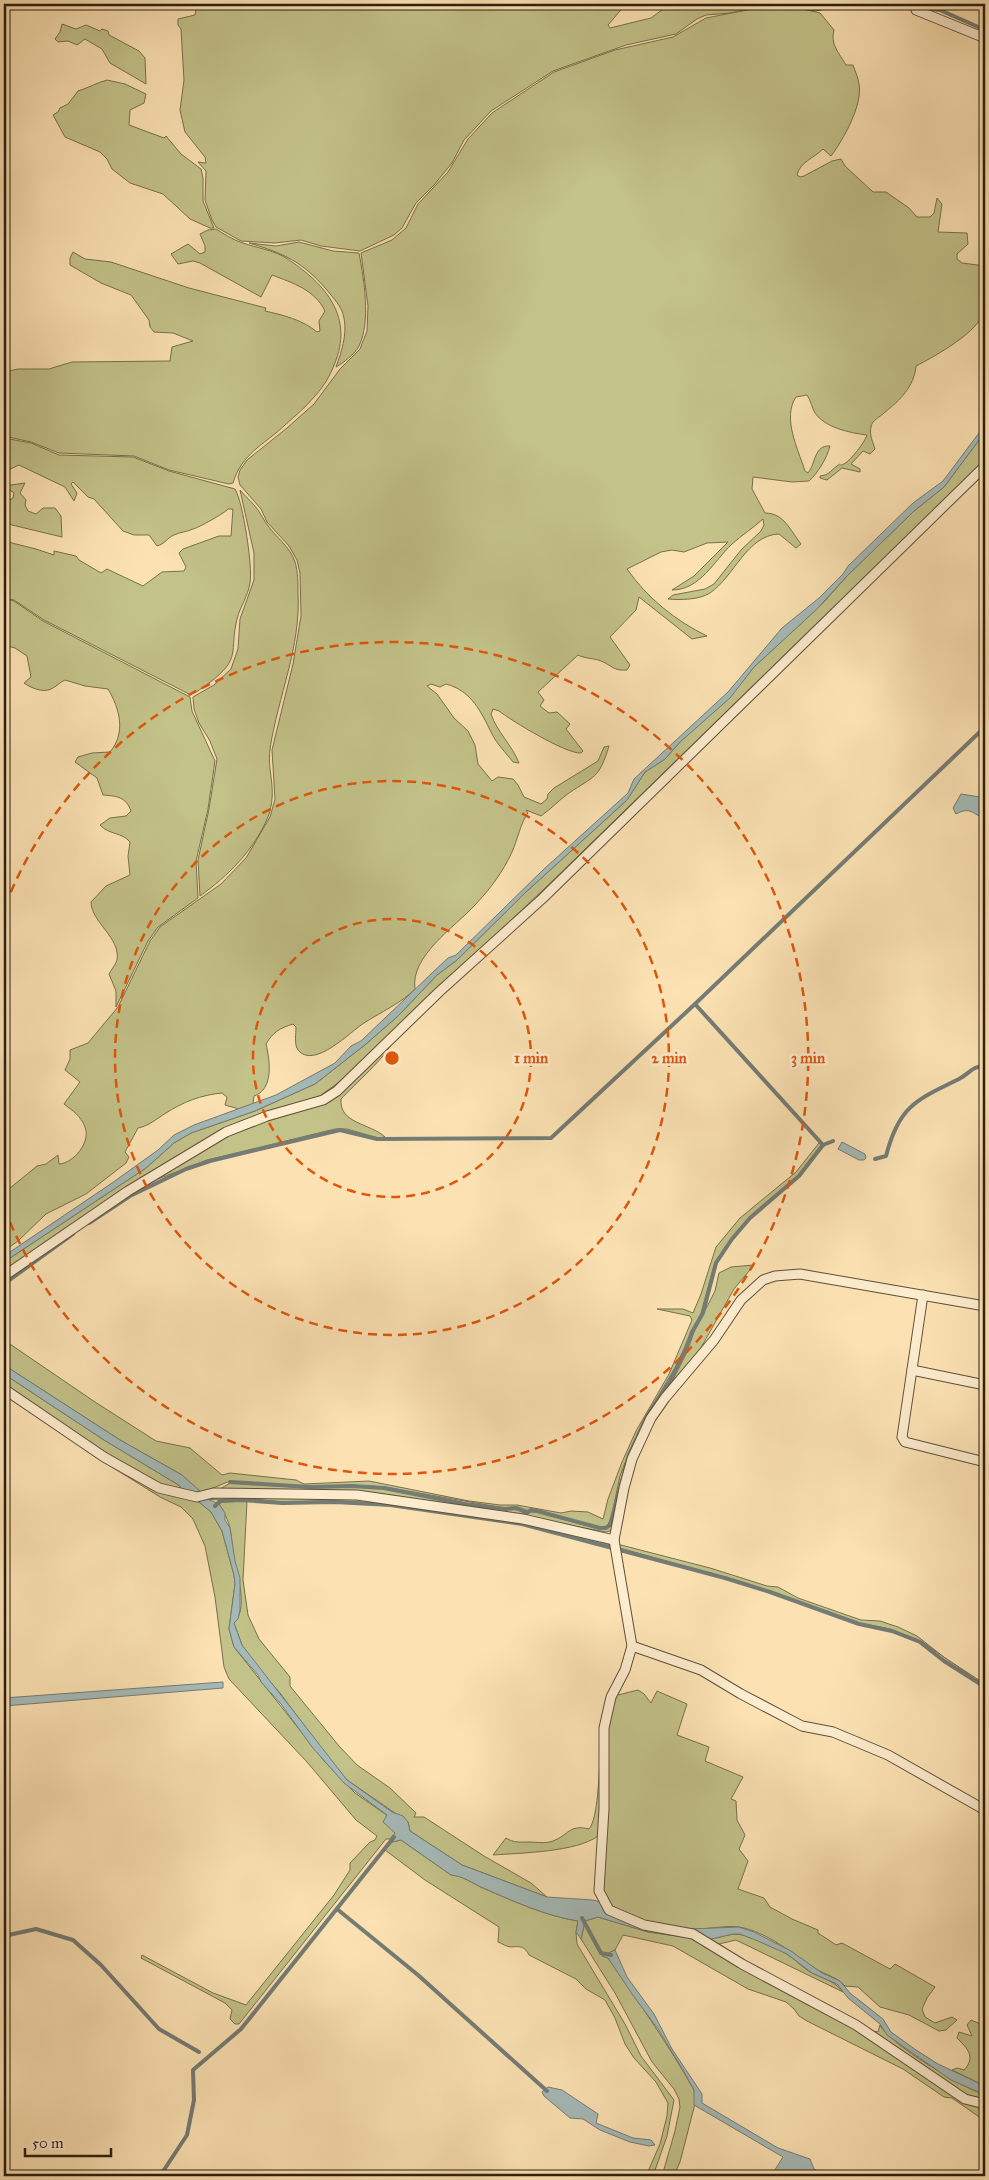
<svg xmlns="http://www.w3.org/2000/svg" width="989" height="2180" viewBox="0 0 989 2180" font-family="'IM FELL Great Primer',serif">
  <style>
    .green { fill: #c3c289; stroke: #77704c }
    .water { fill: #a5bab8; stroke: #747c75 }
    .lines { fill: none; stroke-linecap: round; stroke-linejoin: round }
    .stream { stroke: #747c75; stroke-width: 4 }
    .street-casing { stroke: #5f5039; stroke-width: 11 }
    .street { stroke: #fdecce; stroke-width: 9 }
    .ring { fill: none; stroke: #df560c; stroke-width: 2.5; stroke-dasharray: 9 6 }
    .centre { fill: #df560c; stroke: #fdecce; stroke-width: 2.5 }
    .ring-label { font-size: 15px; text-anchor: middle; font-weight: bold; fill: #df560c; stroke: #fdecce; stroke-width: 5; stroke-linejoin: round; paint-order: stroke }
  </style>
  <rect width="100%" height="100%" fill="#fce2b3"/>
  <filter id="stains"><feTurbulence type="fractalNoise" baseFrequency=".004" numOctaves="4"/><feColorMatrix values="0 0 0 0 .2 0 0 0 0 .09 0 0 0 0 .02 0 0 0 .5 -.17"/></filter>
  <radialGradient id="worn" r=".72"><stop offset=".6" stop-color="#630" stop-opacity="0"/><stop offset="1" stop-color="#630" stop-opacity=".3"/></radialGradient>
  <g class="green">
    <path d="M197,4H626L608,25L610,28L651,18L670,4H822L829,5L821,10L815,11L790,5H767L730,13L706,15L697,19L676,34L626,45L553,71L491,111L464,140L452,163L434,185L416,203L402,228L394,235L360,251L321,246L301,240L275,243L241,241L216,227L212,220L205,200L206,171L198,162L206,163L205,157L185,132L180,110L184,80L181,29L178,25V19L195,15Z"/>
    <path d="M768,6H790L820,13L834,30C830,44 839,53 846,65H853C855,71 858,77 859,84C863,105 843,140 831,156L823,149C814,158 800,162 797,175L800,177L804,176L832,161L841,159L845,166L873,192H886L909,208L917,217H930L934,213L937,198L942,204L938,232L967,233L968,244L957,254V259L962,263L985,266C985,279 988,296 985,309C980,332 935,356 916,366C914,387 900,400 884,413C880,417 872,420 871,427C869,435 873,442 875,449L870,454L863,451L851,464L860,469V472L842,468L827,480L820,478V476C829,475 829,472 837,466C842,462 838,467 844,464C851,460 865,442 867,435C851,433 825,428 815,413C812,408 811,401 807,395L796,397C782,418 798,449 805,471L808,473C816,463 814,445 830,446C827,458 818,473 809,481L792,482L753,477L752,489L765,513C784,513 790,530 801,544L796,548L779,534C747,535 734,577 710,593C699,600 680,600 668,599L673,595L705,589L714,584L741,550L761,531L764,525L763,519C753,528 742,535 732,544C714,561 700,590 672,590L694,576L728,542L707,543L684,552L672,550L661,552L627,569C647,598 676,621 707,636L692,639L639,597L636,610L610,637L630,665L627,670C613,671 613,666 601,661C594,658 586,659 578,655L538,692L544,700L540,706L549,713L557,712L570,724L566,729L583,751L581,753C566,754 512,721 499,711L493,709L491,714C497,732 512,745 519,763L513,762C506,753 497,744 492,734C481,712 472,691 446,684L440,687L431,684L427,686L437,694L454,718L468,731L475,745L478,764L492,781L498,777L513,779L518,785L524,797L541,804L547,799L548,794L554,788L598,761L604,747L609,746C599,779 594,776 569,793C559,800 551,809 541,816L526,810L528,813C521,822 517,841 512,852C503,872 490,889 475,905C455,927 410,956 415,989C400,1004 381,1012 364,1023C351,1031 314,1070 298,1050C294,1045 296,1033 296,1027L293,1024C280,1028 273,1032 266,1044C270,1061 274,1089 254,1096L253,1104L239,1109L225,1105L227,1097L222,1093C201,1095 183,1102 166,1113C156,1119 149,1126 138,1128L125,1152L129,1157L126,1163L86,1194L46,1214L18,1241L4,1251V1193L37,1166L46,1164L58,1155L59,1164C74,1163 91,1142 85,1127C81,1116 73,1111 64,1104L80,1082L65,1070L70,1059V1050L88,1043L118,1007L150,941L160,927L221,884L246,858L270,817L275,799L272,750L293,664L301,616L300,573L297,560L289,546L267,522L261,509L240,485L238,477L240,470L247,460L287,428L314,404L340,369L360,349L367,331L368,306L361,253L392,240L406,228L418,204L448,172L468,139L492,113L554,72L615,50L673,37L706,18Z"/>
    <path d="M62,24L76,29L86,25L100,31L102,29L108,31L109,35L139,51L145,58L146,84L110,63L102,49L85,39L77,45L68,41L58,42L55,39L60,32Z"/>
    <path d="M107,80L125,84L146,94L144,103L130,110L129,125L164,138L166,136L181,154L201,169L203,178V201L214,228H210L190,219L163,194L130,183L112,169L107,159L100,152L65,137L53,115L58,112L60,108L68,104L78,91C88,88 96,83 107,80Z"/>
    <path d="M216,229C224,234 233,240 243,243C257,248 273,250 286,258C323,282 353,314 336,360C331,374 325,385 315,396C306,407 295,416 285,425C264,445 242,453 233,483L229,484L169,470L134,456L59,453L31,442L4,436V372L18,369H49L72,362L170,361L172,347L193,341L173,333L154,332L150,327L149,320L131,295L101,283L70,265V258L73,252L85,259L111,262L189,288L266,308L265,311C283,315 303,320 317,332L320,331L319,321L325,311C315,290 293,283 272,275L261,297L200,263L193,261L178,264L171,254L188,244L200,254L205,252V246L200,234L208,230Z"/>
    <path d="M299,242L333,251L359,253C364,280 371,321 359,346C355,354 343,363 336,367C342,350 349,330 342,311C339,304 331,295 326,289C303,262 283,253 249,243L276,246Z"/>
    <path d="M985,432V460L542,891L339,1082L320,1096L309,1101L241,1121L217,1133L4,1273V1262L146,1168L174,1143L191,1133L255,1111L315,1084L366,1044L398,1016L437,975L457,960L526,892L627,800L645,772L665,759L680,742L729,698L754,667L824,602L847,576L914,511L944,487Z"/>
    <path d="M4,438L31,443L59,455L133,457L169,471L235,489C243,502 253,568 250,583C248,596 240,607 237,619C229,653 242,658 209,683C203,687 197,693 189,694L44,620L14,600L4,598V541L36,549L54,555V551L76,556L79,560L101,573L107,569L143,586L162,572L184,571L186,567L179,553L183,549L219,536H231L233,509H228C225,513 198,528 193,529C187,532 180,532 174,535C167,538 165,544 157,546L149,535H134L123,531L94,499L88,497L73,482L71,484L77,493L74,501L65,487L19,465L4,472Z"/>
    <path d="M25,483L20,493L26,500L25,505L28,511L36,514L43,508H55L61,516L62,537L12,525L4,521V497L10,500L13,498L14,493L4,486Z"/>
    <path d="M240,490C246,497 253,503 258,510C261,514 263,519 266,523C275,537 290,546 295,562C298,572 298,583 298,593C301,647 278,696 270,749C267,774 278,789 268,817C254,850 228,876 200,896L198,860L209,809L217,759L210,741L199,723L194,709L193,697L214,685L231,669L238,649L240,619L254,580V553Z"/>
    <path d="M7,599L14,601L43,621L190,697L192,711L215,761L208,809L196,861L198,898L158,927L148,941L116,1007V991L109,974C111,970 116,964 117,960C121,938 91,922 91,902L106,886L130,875L128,856L130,842C122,832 109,835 100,825L110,818L126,816L131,811C126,797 117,796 103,795L97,778L75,762L78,757L92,753L110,752C126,733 120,709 108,689L85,686L65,680C60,682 56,687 51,689C43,693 31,688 24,683L31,677L27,656L15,648L4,645V600Z"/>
    <path d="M392,1042C389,1054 352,1087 341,1099C339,1124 370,1123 385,1137L378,1138L347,1129H335L207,1160L158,1179L129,1195L70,1235L4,1282V1278L74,1230L226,1134L323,1104Z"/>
    <path d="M819,1143L821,1145L796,1178L750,1218L732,1238L715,1262L701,1313L676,1366L647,1415L628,1455L620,1476L611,1519L607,1526L600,1527L536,1510L527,1511L514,1507L504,1508L385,1487L352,1485L310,1487L230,1481L213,1488L220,1489L230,1483L310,1488L352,1487L384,1489L440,1500L504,1510L515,1509L525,1513L524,1515H526L531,1512H536L599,1529H607L612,1524L630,1455L642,1428L673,1380L687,1352L694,1332L715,1291L719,1273L731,1267L754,1265L734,1289L694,1360L650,1417L631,1458L615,1525L610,1531L606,1532L546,1521L356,1493L241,1491H215L202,1495L182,1475L120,1440L4,1365V1340L95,1402L156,1441L190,1448L222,1475L230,1473L296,1480L304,1484L369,1481L469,1501L500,1505H517L561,1513L571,1511L588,1512L603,1519L608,1499L622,1462L636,1431L669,1374L692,1320L690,1316L657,1309H683L693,1313L701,1294L716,1247L740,1218L796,1172Z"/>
    <path d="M4,1374L104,1440L177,1484L184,1491L160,1486L106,1453L4,1383Z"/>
    <path d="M4,1391L133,1477L196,1499L211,1512L222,1531L234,1575L235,1584L229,1629L234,1647L325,1762L355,1793L388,1816L395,1833L390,1839H386L239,2024H235L230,2019L232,2010L225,2003L141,1958L142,1955L213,1993L246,2005L334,1895L350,1870V1863L370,1842L375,1840L377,1836L356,1820L307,1762L229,1679L224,1667L215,1597L205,1546L193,1519L181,1507L160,1497L112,1467L4,1395Z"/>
    <path d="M206,1497H356L523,1521L610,1542V1545C521,1520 429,1505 337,1501C319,1500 301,1502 283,1502C270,1501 256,1499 242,1498C228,1498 217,1502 205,1498Z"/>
    <path d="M247,1501L243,1580L248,1615L259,1639L290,1677V1686L339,1746L357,1765L390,1788L416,1813L414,1817H424L484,1856L531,1883L547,1897L462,1865L410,1831L408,1822L347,1780L324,1752L280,1693L252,1661L242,1645L234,1623C248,1609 238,1577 234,1559C232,1549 232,1538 230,1528C229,1522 223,1510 219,1504L222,1502Z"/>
    <path d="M617,1544L710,1568L767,1586L778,1587L798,1598L861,1620L880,1621L898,1627L917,1636L945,1658L985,1684V1686L921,1641L890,1629L860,1623L738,1581L616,1547Z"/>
    <path d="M638,1690L644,1694L651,1703L657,1691L687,1704L677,1735L709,1747L705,1761L743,1777L731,1799L736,1801L737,1820L745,1835L739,1849L748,1861L738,1889L764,1898L770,1907L792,1919L818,1930V1933L836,1945L842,1943L890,1969L895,1964L935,1987L927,1998L922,2009L925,2017L935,2023L952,2017L957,2020L946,2030L939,2031L909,2015L880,2007L858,1987L845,1986C837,1977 826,1975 816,1969C792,1954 768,1932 739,1927C723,1925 706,1930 690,1929C667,1928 628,1919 610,1905C606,1901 603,1894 600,1889L607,1727L614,1696Z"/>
    <path d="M600,1758L601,1798L598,1836C577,1852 520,1853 493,1855L506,1838C514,1843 520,1842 529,1842C538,1842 544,1844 553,1841C569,1835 569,1824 589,1829C598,1819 599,1773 600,1758Z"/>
    <path d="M401,1840L451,1875C463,1876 472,1883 483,1888C513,1901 546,1916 578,1921L576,1932L577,1944L625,2024L641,2056L674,2100L667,2136L653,2176H646L660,2144L667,2116L668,2103L656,2082L634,2058L625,2044L615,2018L605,2000L586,1989L576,1979L529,1955C525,1946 519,1946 511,1947C507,1947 501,1943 498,1942L499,1927L425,1880L385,1850L392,1842Z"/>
    <path d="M598,1917L648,1932L691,1938L855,2027L912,2066L985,2106V2121L952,2098L944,2097L903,2069L807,2021L799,2016L794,2009L786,2002L748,1989L673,1946L623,1935L615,1950L603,1956L608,1958C638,2001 668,2044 694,2090L696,2100L680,2162L676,2171L670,2176H662L675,2131L680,2107L679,2099L674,2089L652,2062L615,1993L581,1939L585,1921Z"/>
    <path d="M733,1934C750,1934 773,1945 788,1955C796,1960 802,1967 810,1972C823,1979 834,1980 843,1992L736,1940L719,1944L736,1956L854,2019L872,2031L878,2032L880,2025C888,2043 965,2089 985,2095V2102L973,2101L707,1940Z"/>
    <path d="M971,2020L985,2026V2086L952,2070L957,2068L964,2070C976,2057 968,2049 957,2038L959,2032L972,2036L967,2025Z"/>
  </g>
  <g class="water">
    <path d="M985,425V432L944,487L914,511L847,576L816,610L754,667L730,698L680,742L665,759L645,772L627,800L526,892L457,960L437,975L398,1016L366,1044L315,1084L255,1111L191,1133L174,1143L146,1168L4,1262V1256L112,1183L158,1150L174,1135L194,1125L276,1095L335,1063L351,1046L361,1041L432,973L448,958L456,955L544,869L628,793L634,779L728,692L782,628L819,598L843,574L848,566L913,503L943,481Z"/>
    <path d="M961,794L980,797L985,801V819C972,814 971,806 956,814L953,808Z"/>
    <path d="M842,1142L865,1154L866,1158L864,1160H859L838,1149Z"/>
    <path d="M4,1365L120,1440L182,1475L200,1491L205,1498L219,1504L225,1513V1520L230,1528L235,1561L240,1578V1610L238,1619L234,1623L242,1645L347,1780L392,1812L403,1816L408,1822L410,1831L462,1865L547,1897L593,1900L608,1904L642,1920L671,1926L689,1929L739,1927L754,1932L791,1951L822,1973L840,1981L850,1993L883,2019L891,2032L916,2050L938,2064L985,2086V2095L951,2080L887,2035L880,2024L848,1998L837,1984L812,1973L787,1954L758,1941L740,1934H733L707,1940L648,1932L598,1917L585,1921L581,1939L576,1932L578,1921C546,1916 513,1901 483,1888C472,1883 463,1876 451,1875L401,1840L392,1842L390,1839L395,1833L383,1822L387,1815L344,1783L312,1747L281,1704L261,1682L258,1675L234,1647L229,1629L235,1584L234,1575L222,1531L211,1512L177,1484L104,1440L4,1374Z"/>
    <path d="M223,1682V1688L4,1706V1698Z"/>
    <path d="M615,1950L627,1977L654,2014L672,2049L702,2094V2103L778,2148L810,2159L814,2169L827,2176H771L783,2157L694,2105V2090L683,2070L658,2029L632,1994L608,1958L602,1956Z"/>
    <path d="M548,2087L562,2090L598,2114L596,2123L633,2138L651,2140L655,2145L649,2146L630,2142L600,2130L583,2119L570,2118L544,2096L542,2092Z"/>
  </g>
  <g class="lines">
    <g class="stream">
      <path d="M898,4L940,10L985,30"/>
      <path d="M695,1004L823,1145"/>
      <path d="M875,1159L886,1156C899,1106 916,1100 959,1079C970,1073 972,1066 985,1066"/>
      <path d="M89,1223L130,1196L186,1169L210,1161L340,1130L377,1139L551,1138L695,1004L985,727"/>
      <path d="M4,1284L73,1234"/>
      <path d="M230,1482L310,1487L352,1486L384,1488L465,1504L505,1509L516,1508L527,1512"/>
      <path d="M215,1506L220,1501L241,1500L282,1503L335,1502L390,1505L522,1524L725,1578L770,1592L859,1624L892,1631L920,1642L944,1661L985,1687"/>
      <path d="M525,1514L531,1510L537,1511L600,1528H606L610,1525L629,1455L647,1416L670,1381L684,1353L692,1332L703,1313L716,1263L732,1239L750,1218L799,1176L823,1145L833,1141"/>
      <path d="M337,1909L418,1975L547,2091"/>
      <path d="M582,1918L601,1953L611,1955"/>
      <path d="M4,1936L36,1929L73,1940L101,1965L159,2029L199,2052"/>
      <path d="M160,2176L187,2135L194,2100L193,2070L241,2029L394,1837"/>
    </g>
    <defs>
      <g id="street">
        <path d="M916,10L985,38"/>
        <path d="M4,1276L128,1191L226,1132L267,1116L323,1100L337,1091L439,992L543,898L985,466"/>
        <path d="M923,1295L902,1437L905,1442L985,1462"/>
        <path d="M985,1306L800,1274L775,1276L763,1280L741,1300L714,1340L665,1398L651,1418L632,1459L624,1488L614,1540L632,1646L625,1670L611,1697L604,1728V1809L599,1891L609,1910L644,1925L693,1934L742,1964L856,2025L965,2099L985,2104"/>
        <path d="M912,1370L985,1385"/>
        <path d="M4,1389L104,1457L159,1488L197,1497L213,1493L357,1495L523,1519L614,1540"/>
        <path d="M632,1646L701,1670L741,1694L802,1726L833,1732L888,1755L985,1810"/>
      </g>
    </defs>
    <use href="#street" class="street-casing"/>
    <use href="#street" class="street"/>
  </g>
  <g class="ring">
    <circle cx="392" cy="1058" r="139"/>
    <circle cx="392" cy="1058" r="277"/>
    <path d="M5 906A416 416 0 1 1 5 1210"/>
  </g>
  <circle cx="392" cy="1058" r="8" class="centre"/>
  <g class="ring-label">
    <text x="531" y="1063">1 min</text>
    <text x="669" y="1063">2 min</text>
    <text x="808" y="1063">3 min</text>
  </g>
  <rect width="989" height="2180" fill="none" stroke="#fce2b3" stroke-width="20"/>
  <rect x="5" y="5" width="979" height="2170" fill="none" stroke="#2b1f10" stroke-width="2.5"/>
  <rect x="10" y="10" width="969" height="2160" fill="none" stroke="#2b1f10"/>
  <path d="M25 2148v8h86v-8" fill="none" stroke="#2b1f10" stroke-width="2.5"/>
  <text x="32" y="2148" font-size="15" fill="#2b1f10" stroke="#fdecce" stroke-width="4" paint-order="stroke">50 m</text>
  <rect width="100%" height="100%" filter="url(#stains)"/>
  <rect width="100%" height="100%" fill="url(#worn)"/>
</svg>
